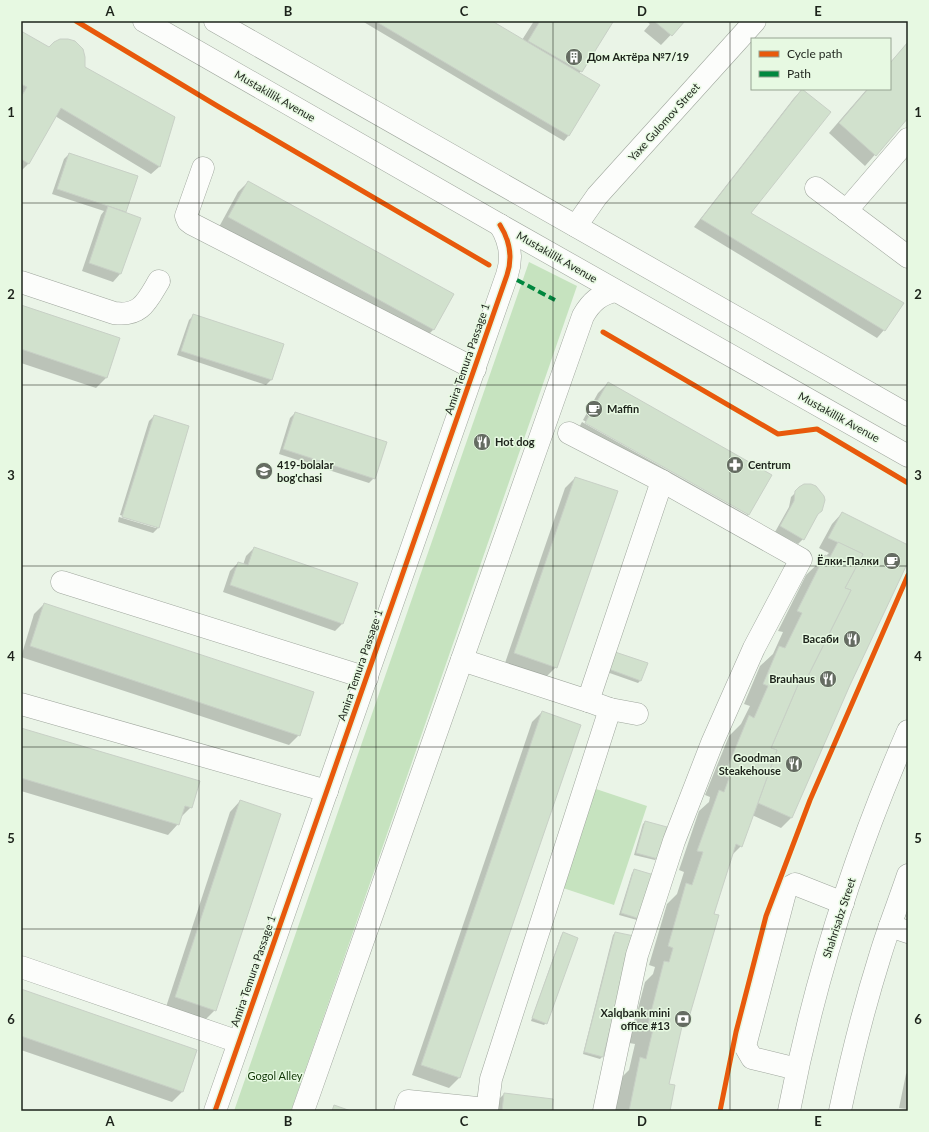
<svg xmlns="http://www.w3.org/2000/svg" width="929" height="1132" viewBox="0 0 929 1132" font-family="Lato,sans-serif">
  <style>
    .green { fill: #c6e3bf }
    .shadow { fill: #0003 }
    .building { fill: #d1e1cd; stroke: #c8d0c6 }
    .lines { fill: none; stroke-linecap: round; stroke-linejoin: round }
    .minor-casing { stroke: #9fa69d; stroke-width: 23 }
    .major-casing { stroke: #9fa69d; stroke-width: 23 }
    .minor { stroke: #fcfdfb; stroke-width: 22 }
    .major { stroke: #fcfdfb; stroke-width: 22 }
    .quiet { stroke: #00873e; stroke-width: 4; stroke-dasharray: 8 4; stroke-linecap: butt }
    .cycleway-casing { stroke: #e7f9e2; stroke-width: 8 }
    .cycleway { stroke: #e8590c; stroke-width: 5 }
    .grid { fill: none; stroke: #1d231b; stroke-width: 1; stroke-opacity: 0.55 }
    .labels { text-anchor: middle; stroke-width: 3; stroke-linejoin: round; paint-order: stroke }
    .poi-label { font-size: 11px; font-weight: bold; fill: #1d231b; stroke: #e7f9e2; text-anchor: start }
    .street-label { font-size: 11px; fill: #1d231b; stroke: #e7f9e2 }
    .park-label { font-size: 11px; fill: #113706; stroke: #e7f9e2 }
    .neatline { fill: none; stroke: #1d231b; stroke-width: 1.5 }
    .grid-label { font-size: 13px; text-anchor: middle; font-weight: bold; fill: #1d231b }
  </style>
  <rect width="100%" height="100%" fill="#eaf4e7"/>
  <g class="green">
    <path d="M529,262L577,286L291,1111H234Z"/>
    <path d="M593,788L647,806L614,905L560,887Z"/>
  </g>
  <g class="shadow">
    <path d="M362,21H490L522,40L534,21H610L611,22L579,74L568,136L564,141Z"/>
    <path d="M646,21H684L661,45L644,31L650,24Z"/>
    <path d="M21,32L173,118L159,167L151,174L55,116L28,164L21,171Z"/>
    <path d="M908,42V117L865,166L829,133L867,89H890V63Z"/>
    <path d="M802,90L749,214L884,330L877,338L694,227L794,98Z"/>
    <path d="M69,154L137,176L124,213L139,218L120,274L113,282L82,271L101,215L104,211L52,194L64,159Z"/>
    <path d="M248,182L434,329L424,339L219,227L238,192Z"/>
    <path d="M21,306L119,339L106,378L96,388L21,363Z"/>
    <path d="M194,315L283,345L271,380L266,385L177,355L189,320Z"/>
    <path d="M608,383L771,475L749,514L739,525L576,433L582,422L747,515V512L583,420L598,393Z"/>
    <path d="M295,413L374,478L369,483L279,454L290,418Z"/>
    <path d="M154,416L158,528L153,533L118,522L119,517L156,528V526L120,515L149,421Z"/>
    <path d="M575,478L556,667L546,677L505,663L565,488Z"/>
    <path d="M800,488L816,515L803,539L798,544L775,532L789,507L791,497Z"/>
    <path d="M842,513L908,546V560L850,684L791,818L781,828L752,815L741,846L731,856L712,914L689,1013L683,1020L668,1085L669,1111H614L621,1078L629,1070L635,1044L629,1043L645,982L653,974L655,967L649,965L667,904L677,894L684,872L679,870L699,811L709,802L710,797L705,795L729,736L741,724L750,706L744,704L760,666L773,654L783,632L778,631L806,575L829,553L819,548L832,524Z"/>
    <path d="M254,548L342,624L335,631L223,592L230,571L238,563L243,565L246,556Z"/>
    <path d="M44,604L299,735L289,745L21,657L34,614Z"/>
    <path d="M610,654L640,681L638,683L604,671Z"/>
    <path d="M542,712L579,725L459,1078L449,1088L412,1075L532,722Z"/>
    <path d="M21,729L191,807L180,818L178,824L168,835L21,791Z"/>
    <path d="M240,801L215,1010L205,1020L166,1007L230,812Z"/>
    <path d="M645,822L657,858L655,860L634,855L643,824Z"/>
    <path d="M635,870L652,876L637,920L619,915L632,873Z"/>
    <path d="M563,933L546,1023L544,1025L531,1021L561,936Z"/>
    <path d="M615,933L602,1057L600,1059L583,1054L613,935Z"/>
    <path d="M21,991L182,1092L172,1102L21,1050Z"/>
    <path d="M908,1072V1111H906L907,1109L899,1108L906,1074Z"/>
    <path d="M504,1094L551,1111H498L499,1099Z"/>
  </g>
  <g class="building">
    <path d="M375,21H492L600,85L569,136Z"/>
    <path d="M540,21H611L613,22L582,72L528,41Z"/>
    <path d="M654,21H685L672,36Z"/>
    <path d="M21,31L49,47L54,42L60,39H68L75,41L83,49L85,57V67L175,117L160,167L61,108L29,164L21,159V97L27,87L21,84Z"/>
    <path d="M908,42V118L876,156L839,123L868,89H890V63Z"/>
    <path d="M802,89L831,112L751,213L904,303L885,331L701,219Z"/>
    <path d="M69,153L138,176L126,212L57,189Z"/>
    <path d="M248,181L454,294L434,330L228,217Z"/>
    <path d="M108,206L141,218L121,274L89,263Z"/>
    <path d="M21,305L120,338L107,378L21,349Z"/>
    <path d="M193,314L284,344L272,380L181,351Z"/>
    <path d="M608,382L772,475L749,515L585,423Z"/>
    <path d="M295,412L387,442L375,479L283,449Z"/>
    <path d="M154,415L189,426L159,528L122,517Z"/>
    <path d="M575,477L618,491L557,668L514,653Z"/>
    <path d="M804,484H811L816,486L824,496L825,500L822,511L818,514L804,540L780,526L794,501L795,491L799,487Z"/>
    <path d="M842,512L908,545V562L850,685L792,818L758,803L777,750L771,748L800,680L805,682L851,590L845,588L863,554L828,538Z"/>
    <path d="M838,542L863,554L845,588L851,590L805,682L800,680L771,748L777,750L742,847L736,844L714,914L719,915L690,1014L685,1013L669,1084L675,1085L670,1111H629L640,1057L646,1059L654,1025L648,1024L664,961L669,962L673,948L668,946L686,883L692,885L703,852L697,851L719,790L724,792L729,778L724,776L749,715L754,718L768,686L763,684L779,646L785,648L802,613L797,611L825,555L830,557Z"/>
    <path d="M254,547L358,583L343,624L230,585L238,562L248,565Z"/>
    <path d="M44,603L314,692L300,736L30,646Z"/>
    <path d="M612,651L648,663L641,681L606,668Z"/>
    <path d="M542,711L581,725L460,1078L421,1065Z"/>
    <path d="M21,728L200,781L192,808L185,806L179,825L21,778Z"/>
    <path d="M240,800L281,814L216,1011L175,997Z"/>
    <path d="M645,821L667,827L658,859L636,853Z"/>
    <path d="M634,869L654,875L640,919L621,913Z"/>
    <path d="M563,932L578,938L547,1024L532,1018Z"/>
    <path d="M615,932L634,936L603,1057L584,1052Z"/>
    <path d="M21,989L197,1050L183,1092L21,1036Z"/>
    <path d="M504,1093L553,1099L552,1111H502Z"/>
    <path d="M334,1105L351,1111H332Z"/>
  </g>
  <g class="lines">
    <defs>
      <g id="minor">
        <path d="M203,168L186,216L188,221L192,224L475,369"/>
        <path d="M816,188L908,257"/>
        <path d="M846,211L908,139"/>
        <path d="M576,226L597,196L755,21"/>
        <path d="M21,282L114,313C141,317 147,301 159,281"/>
        <path d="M569,433L662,481L801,559L754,648L712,743L674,841L637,955L604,1111"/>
        <path d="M62,582L367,678"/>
        <path d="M462,660L588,701L662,481"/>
        <path d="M21,704L327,791"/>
        <path d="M610,709L637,714"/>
        <path d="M890,926L908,932"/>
        <path d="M21,967L239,1042"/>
        <path d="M797,1069L752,1058L745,1046L786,889L795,884L843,903"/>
        <path d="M215,1111L507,275C513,257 510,241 500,225"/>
        <path d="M303,1111L583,316C591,302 600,294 616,291"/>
        <path d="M405,1111L408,1101L487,1109"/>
        <path d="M487,1111L491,1079L610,709L588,701"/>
      </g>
      <g id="major">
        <path d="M144,21L500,225L908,456"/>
        <path d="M215,21L908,415"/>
        <path d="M789,1111C814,981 855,852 908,731"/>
        <path d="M840,1111C851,1059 864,1007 880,956C888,929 899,902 908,875"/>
      </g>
    </defs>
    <use href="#minor" class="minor-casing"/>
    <use href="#major" class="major-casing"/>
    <use href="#minor" class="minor"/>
    <use href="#major" class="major"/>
    <path class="quiet" d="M517,280L555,300"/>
    <defs>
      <g id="cycleway">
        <path d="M76,21L219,107L489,265"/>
        <path d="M603,332L778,434L817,429L908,483"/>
        <path d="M215,1111L507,275C513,257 510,241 500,225"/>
        <path d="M720,1111L736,1032L766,916L810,800L908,575"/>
      </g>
    </defs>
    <use href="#cycleway" class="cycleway-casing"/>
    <use href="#cycleway" class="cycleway"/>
  </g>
  <path class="grid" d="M199,21V1111M376,21V1111M553,21V1111M730,21V1111M21,203H908M21,385H908M21,566H908M21,747H908M21,929H908"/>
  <defs>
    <symbol id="building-disc" viewBox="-11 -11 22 22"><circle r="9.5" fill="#656c62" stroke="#e7f9e2"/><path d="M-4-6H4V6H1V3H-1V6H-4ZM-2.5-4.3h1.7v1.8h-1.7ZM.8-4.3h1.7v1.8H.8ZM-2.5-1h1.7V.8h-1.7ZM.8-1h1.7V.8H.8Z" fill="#fff"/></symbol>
    <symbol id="cafe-disc" viewBox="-11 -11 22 22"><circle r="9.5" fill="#656c62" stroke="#e7f9e2"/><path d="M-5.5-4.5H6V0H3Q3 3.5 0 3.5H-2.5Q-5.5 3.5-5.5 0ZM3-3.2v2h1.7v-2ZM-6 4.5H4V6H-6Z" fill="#fff"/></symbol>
    <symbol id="restaurant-disc" viewBox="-11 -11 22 22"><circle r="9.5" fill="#656c62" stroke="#e7f9e2"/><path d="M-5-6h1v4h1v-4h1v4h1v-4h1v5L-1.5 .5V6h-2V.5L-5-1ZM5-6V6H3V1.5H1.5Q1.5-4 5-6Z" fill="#fff"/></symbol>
    <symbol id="pharmacy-disc" viewBox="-11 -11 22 22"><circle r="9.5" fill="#656c62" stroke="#e7f9e2"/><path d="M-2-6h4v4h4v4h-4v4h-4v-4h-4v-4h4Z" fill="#fff"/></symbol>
    <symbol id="school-disc" viewBox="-11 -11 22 22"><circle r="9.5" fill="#656c62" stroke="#e7f9e2"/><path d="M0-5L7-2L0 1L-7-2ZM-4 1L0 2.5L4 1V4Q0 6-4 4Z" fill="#fff"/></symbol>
    <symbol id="bank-disc" viewBox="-11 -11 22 22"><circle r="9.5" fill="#656c62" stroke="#e7f9e2"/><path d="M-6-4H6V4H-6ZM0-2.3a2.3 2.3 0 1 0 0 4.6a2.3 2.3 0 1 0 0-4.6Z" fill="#fff"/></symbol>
  </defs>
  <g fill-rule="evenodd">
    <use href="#building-disc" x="564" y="47" width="20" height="20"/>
    <use href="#cafe-disc" x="584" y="399" width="20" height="20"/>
    <use href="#restaurant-disc" x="472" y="432" width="20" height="20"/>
    <use href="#pharmacy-disc" x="725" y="455" width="20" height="20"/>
    <use href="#school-disc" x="254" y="461" width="20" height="20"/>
    <use href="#cafe-disc" x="882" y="551" width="20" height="20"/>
    <use href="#restaurant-disc" x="842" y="629" width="20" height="20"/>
    <use href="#restaurant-disc" x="818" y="669" width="20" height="20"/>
    <use href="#restaurant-disc" x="784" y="754" width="20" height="20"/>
    <use href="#bank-disc" x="673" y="1009" width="20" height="20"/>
  </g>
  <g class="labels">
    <g class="poi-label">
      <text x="587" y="61">Дом Актёра №7/19</text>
      <text x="607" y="413">Maffin</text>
      <text x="495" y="446">Hot dog</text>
      <text x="277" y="469">419-bolalar<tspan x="277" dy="13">bog'chasi</tspan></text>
      <text x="748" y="469">Centrum</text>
      <text x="879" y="565" text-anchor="end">Ёлки-Палки</text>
      <text x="839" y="643" text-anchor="end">Васаби</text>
      <text x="815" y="683" text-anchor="end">Brauhaus</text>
      <text x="781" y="762" text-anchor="end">Goodman<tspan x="781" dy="13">Steakehouse</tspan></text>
      <text x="670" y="1017" text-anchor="end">Xalqbank mini<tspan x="670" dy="13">office #13</tspan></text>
    </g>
    <g class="street-label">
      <text transform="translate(275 96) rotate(30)" y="4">Mustakillik Avenue</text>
      <text transform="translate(664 122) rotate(-48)" y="4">Yaxe Gulomov Street</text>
      <text transform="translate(557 257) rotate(30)" y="4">Mustakillik Avenue</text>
      <text transform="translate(467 359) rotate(-71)" y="4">Amira Temura Passage 1</text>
      <text transform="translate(839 417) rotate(29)" y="4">Mustakillik Avenue</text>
      <text transform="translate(360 665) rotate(-71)" y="4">Amira Temura Passage 1</text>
      <text transform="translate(839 918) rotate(-72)" y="4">Shahrisabz Street</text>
      <text transform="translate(253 971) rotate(-71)" y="4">Amira Temura Passage 1</text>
    </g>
    <g class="park-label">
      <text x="275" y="1080">Gogol Alley</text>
    </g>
  </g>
  <rect width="929" height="1132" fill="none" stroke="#e7f9e2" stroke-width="44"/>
  <rect x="751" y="38" width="140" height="52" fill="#e7f9e2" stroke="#96a392"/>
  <rect x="759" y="51" width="20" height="6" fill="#e8590c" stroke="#96a392"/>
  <text x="787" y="58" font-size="12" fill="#1d231b">Cycle path</text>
  <rect x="759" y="71" width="20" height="6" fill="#00873e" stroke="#96a392"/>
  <text x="787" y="78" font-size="12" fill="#1d231b">Path</text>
  <rect x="22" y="22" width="885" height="1088" class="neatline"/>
  <g class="grid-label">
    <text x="110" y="16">A</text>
    <text x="288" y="16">B</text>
    <text x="464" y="16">C</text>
    <text x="642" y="16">D</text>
    <text x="818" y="16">E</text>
    <text x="11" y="117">1</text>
    <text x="918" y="117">1</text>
    <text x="11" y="299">2</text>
    <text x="918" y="299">2</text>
    <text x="11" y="480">3</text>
    <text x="918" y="480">3</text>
    <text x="11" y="661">4</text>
    <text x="918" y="661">4</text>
    <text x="11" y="843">5</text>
    <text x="918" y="843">5</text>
    <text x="11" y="1024">6</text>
    <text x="918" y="1024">6</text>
    <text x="110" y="1126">A</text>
    <text x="288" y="1126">B</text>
    <text x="464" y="1126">C</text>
    <text x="642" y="1126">D</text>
    <text x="818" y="1126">E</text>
  </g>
</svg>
